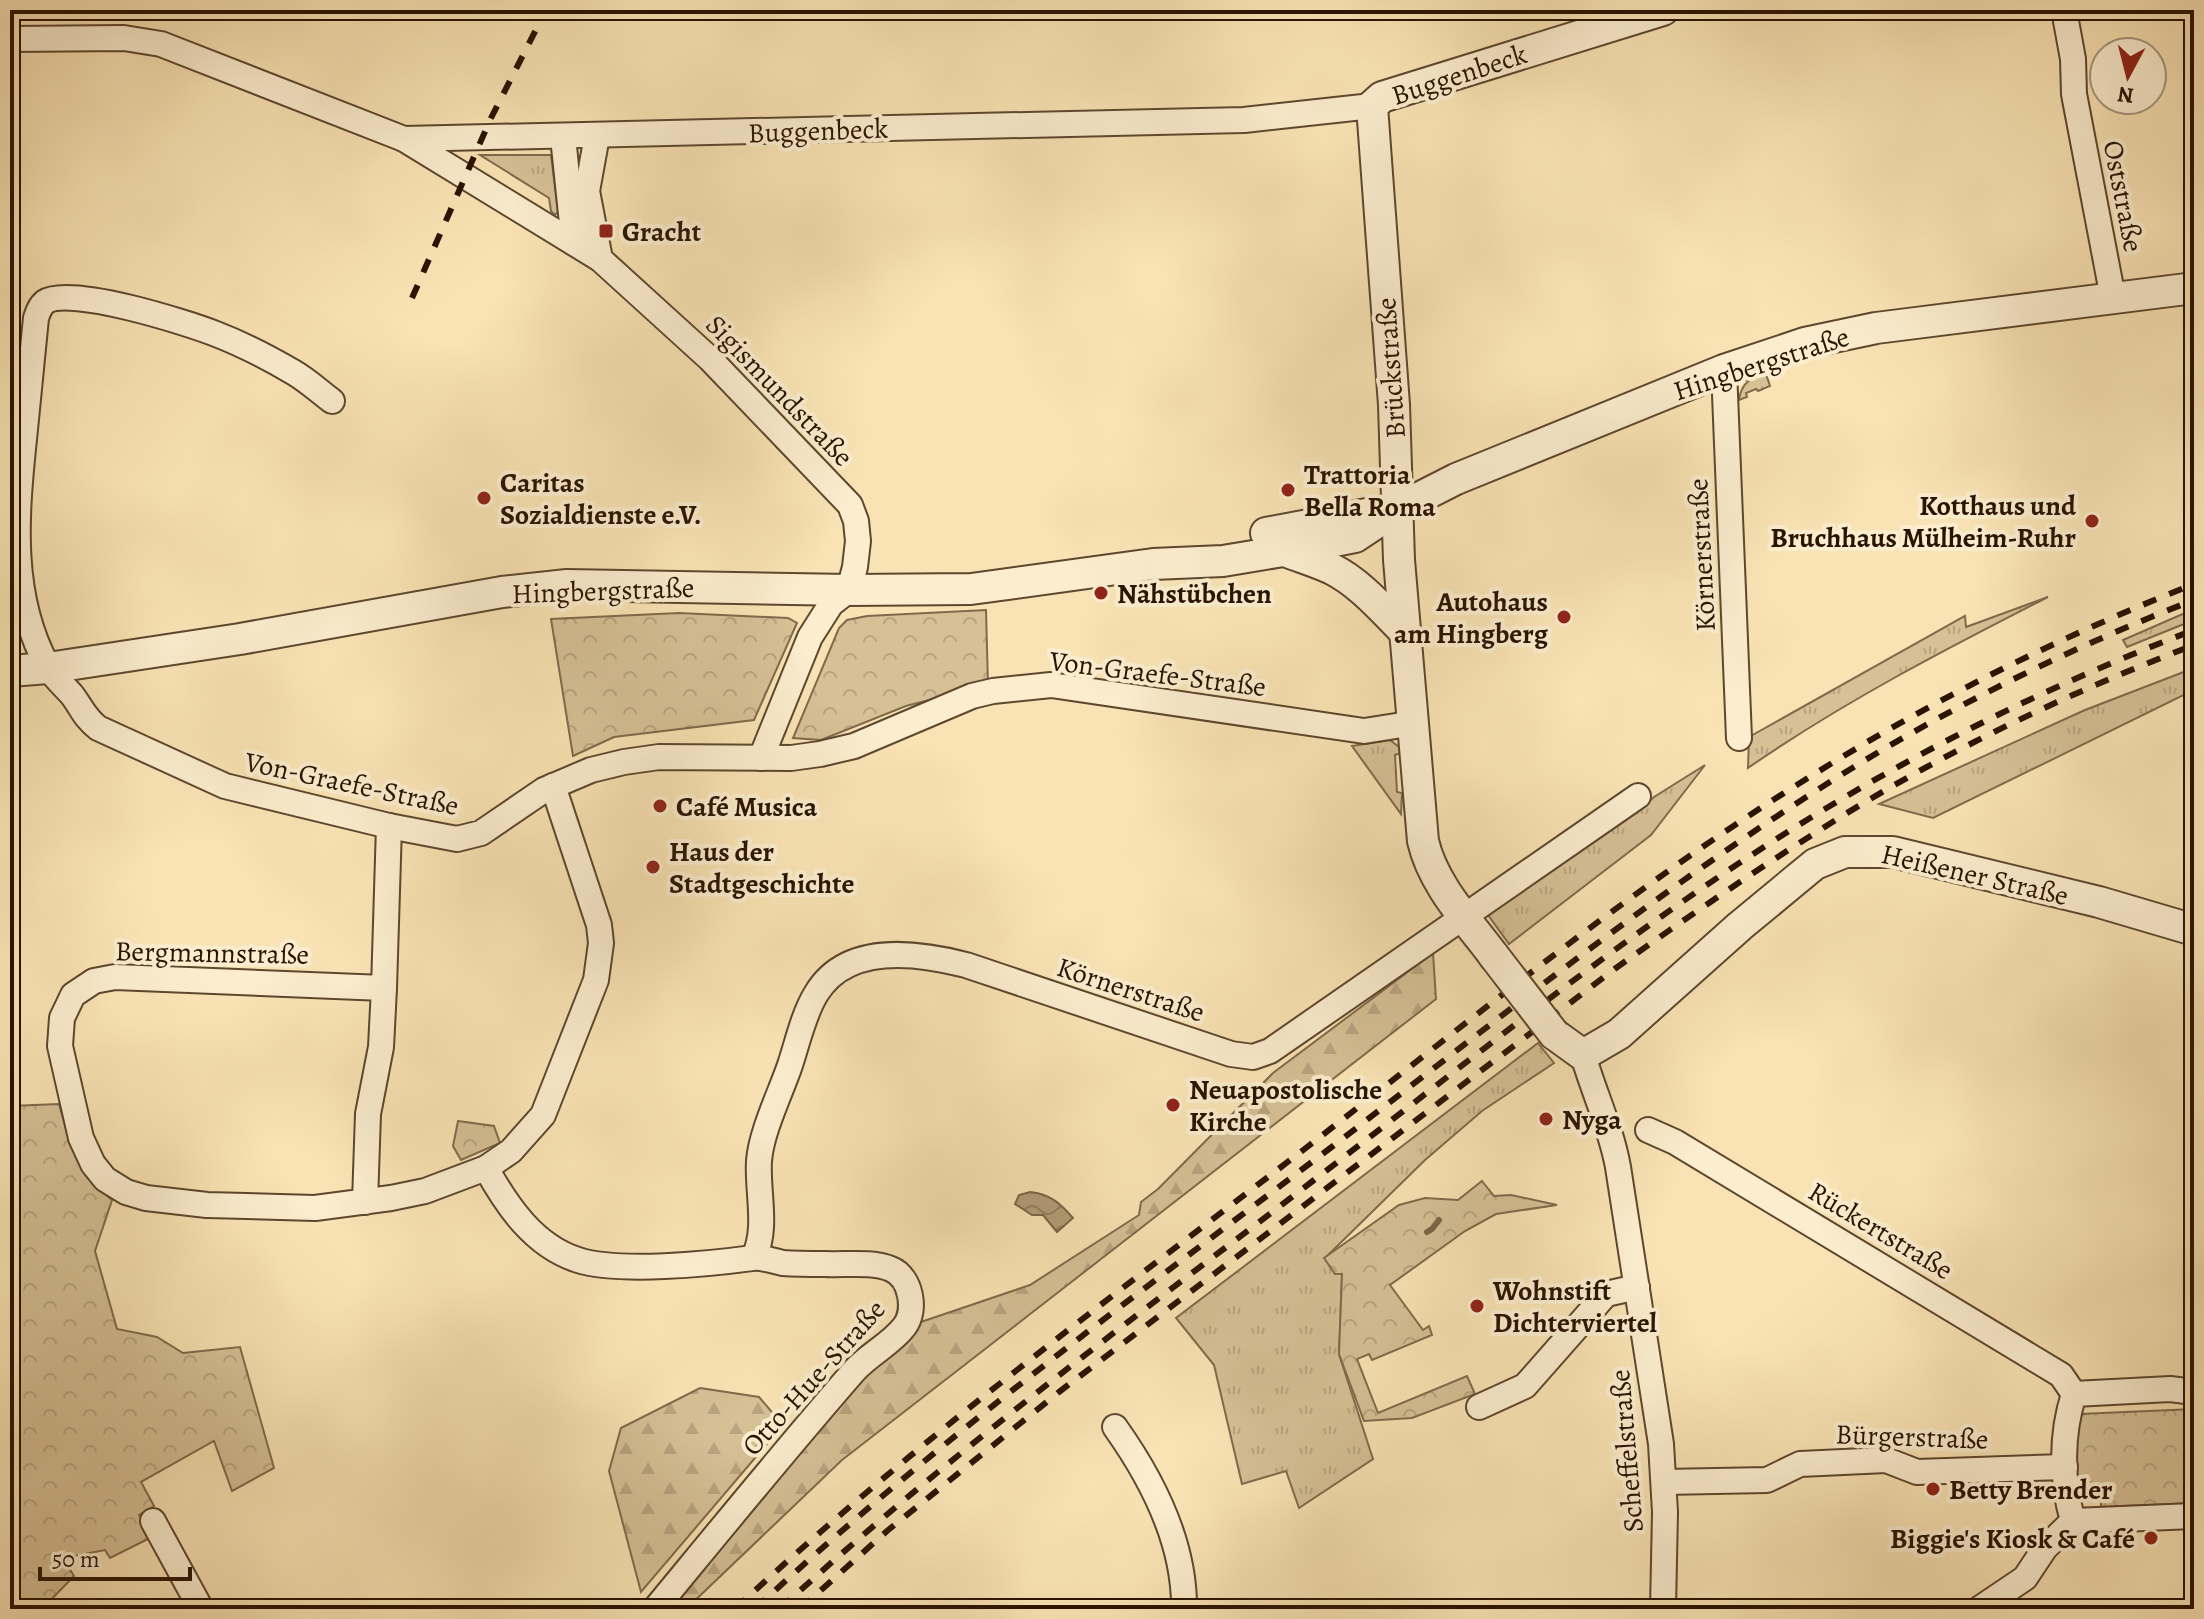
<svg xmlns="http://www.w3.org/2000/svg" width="2204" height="1619" viewBox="0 0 2204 1619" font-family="Alegreya,serif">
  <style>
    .grass { fill: url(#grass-tufts); stroke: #806a4c; stroke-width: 2 }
    .forest { fill: url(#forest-firs); stroke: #806a4c; stroke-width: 2 }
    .park { fill: url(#park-crowns); stroke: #806a4c; stroke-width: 2 }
    .water { fill: url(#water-waves); stroke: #7b6548; stroke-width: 2 }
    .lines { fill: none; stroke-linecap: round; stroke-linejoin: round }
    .stream { stroke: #7b6548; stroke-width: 6 }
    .minor-casing { stroke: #5d472e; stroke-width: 28 }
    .tertiary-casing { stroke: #5d472e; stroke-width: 34 }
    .minor { stroke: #fbedce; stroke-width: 24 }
    .tertiary { stroke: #fbedce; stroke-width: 30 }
    .rail { stroke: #291302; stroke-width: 6; stroke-dasharray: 14 14; stroke-linecap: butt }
    .tertiary-bridge-casing { stroke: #5d472e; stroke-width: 34; stroke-linecap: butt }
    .tertiary-bridge { stroke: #fbedce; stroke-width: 30 }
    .poi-dot { fill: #8f2418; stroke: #fbedce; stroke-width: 3 }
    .labels { text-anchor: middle; stroke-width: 8; stroke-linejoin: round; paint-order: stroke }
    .street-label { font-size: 28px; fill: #291302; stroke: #fbedce }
    .poi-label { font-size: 28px; font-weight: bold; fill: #291302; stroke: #fbedce; text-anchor: start }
  </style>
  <defs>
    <pattern id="grass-tufts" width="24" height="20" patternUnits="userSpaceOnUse" patternTransform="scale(2)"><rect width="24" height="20" fill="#d6c096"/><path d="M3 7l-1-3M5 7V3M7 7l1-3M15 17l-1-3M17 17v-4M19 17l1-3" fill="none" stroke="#b8a480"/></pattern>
    <pattern id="forest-firs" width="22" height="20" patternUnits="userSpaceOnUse" patternTransform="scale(2)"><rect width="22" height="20" fill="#d6c096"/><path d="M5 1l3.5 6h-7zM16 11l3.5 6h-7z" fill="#b8a480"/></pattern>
    <pattern id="park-crowns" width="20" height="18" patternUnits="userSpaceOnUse" patternTransform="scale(2)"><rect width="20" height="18" fill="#d6c096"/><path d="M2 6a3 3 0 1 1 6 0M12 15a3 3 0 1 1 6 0" fill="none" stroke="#b8a480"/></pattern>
    <pattern id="water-waves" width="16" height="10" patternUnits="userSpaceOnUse" patternTransform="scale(2)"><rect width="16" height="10" fill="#b29c77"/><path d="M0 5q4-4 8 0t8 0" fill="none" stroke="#917e5f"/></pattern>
  </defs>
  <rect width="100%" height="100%" fill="#f9e3b4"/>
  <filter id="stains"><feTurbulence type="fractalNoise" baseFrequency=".0025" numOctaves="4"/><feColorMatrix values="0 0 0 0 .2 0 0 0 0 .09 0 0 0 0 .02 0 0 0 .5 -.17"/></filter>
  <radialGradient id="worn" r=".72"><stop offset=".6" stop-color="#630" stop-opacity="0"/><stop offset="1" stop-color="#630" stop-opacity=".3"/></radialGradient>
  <g class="grass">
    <path d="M480,155H551L558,211L555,215L551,211L549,198Z"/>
    <path d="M1765,371L1770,386L1758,391L1756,389L1746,393L1747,397L1739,400C1741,383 1751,378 1765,371Z"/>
    <path d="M2048,597C1946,649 1843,702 1748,768L1749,737L1965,616L1966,627Z"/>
    <path d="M2194,609V620L2127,647L2123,640Z"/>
    <path d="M2194,668V690L1933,818L1879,804L2085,710Z"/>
    <path d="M1390,740L1399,747L1401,753L1395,755L1397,792L1402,793L1401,814L1352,746Z"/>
    <path d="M1705,765L1651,835L1509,944L1488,915L1639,811L1654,797Z"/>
    <path d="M1538,1043L1554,1063L1482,1111L1425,1160L1325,1258L1342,1274L1339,1354L1373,1459L1299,1508L1286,1471L1242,1484L1214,1365L1176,1318Z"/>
  </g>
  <g class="forest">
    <path d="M1433,953L1436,999L842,1460L686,1609H666L866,1368L918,1323L1030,1285L1139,1215L1141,1202L1158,1189L1273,1073Z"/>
    <path d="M700,1388L759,1397L783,1425L641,1592L609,1471L621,1428Z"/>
  </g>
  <g class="park">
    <path d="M986,610L988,685L906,706L821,740L793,738L839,628L847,620L867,616Z"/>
    <path d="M679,613L788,618L797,623L754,720L614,737L573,756L551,619Z"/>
    <path d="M59,1104C70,1145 78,1173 112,1200L95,1251L117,1329L157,1337L183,1353L240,1347L274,1468L232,1491L214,1441L141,1482L154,1506L139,1515L152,1537L110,1558L105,1550L63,1558L74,1576L42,1609H10V1106Z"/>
    <path d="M458,1121L494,1126L500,1143L461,1160L453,1146Z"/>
    <path d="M1482,1181L1494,1196L1511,1195L1557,1205L1496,1214L1465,1231L1390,1285L1423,1330L1429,1326L1432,1335L1372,1360L1369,1354L1357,1359L1378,1413L1467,1376L1475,1394L1412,1418L1364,1421L1339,1354L1342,1274H1335L1324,1258L1399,1205L1425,1198L1458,1200Z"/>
    <path d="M2194,1409V1503L2101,1507V1492H2072L2071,1424L2080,1414Z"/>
  </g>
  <path class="water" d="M1030,1192C1050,1194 1060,1203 1073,1218L1057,1232L1043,1215H1032L1015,1204L1019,1195Z"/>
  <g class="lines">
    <path class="stream" d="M1427,1232L1432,1229L1439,1220"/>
    <defs>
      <g id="minor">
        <path d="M2064,10L2073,59L2074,94L2113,298"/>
        <path d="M10,39L124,38L161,44L404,139L1244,120L1372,106"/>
        <path d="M597,136L587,191L600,259"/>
        <path d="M563,137L574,243"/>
        <path d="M404,139L600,259L710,359L850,505L856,521L858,541L855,567L849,590L831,604L810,637L761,758"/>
        <path d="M1724,370L1739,738"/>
        <path d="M332,401C320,392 307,380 293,372C269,358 242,344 216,334C188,323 69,285 45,302C40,306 38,312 36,318C32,358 28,399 24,439C16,516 9,597 48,667C54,677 64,686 72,695C82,708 84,717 98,728L225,786L389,826L457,839L481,833L544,790L591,770L624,762L659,757L791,758L820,754L854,746L972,696L993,691L1051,685L1364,731L1415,723"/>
        <path d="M389,826L384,988L115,977L94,981L73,995L62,1018L60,1046L81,1138L93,1164L105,1179L126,1192L146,1198L207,1205L315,1208L391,1198L425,1191L486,1168L511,1151L543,1115L596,980L601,943L599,925L553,786"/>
        <path d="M1583,1055C1594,1093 1611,1128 1618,1167L1661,1444L1665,1512L1663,1609"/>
        <path d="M1648,1130L1675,1142L2061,1375L2074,1394"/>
        <path d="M486,1168C507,1206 534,1246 578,1260C619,1273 709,1264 753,1258C762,1257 774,1261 783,1263C797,1264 811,1264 825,1264C846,1265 872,1261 891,1269C911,1277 917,1311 904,1327C891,1344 868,1355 854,1371C786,1449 721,1529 655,1609"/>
        <path d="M365,1202L368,1114L381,1047L384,988"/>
        <path d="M754,1257C768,1228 757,1192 759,1161C761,1133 779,1096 789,1068C797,1045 803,1015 816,994C846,943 916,952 966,965L1231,1054L1253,1057L1270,1051L1638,796"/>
        <path d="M1479,1407L1525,1386L1606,1294L1637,1287"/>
        <path d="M1115,1427C1152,1479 1185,1543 1184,1609"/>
        <path d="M1664,1482L1767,1480L1800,1464L1886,1460L1917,1472L2065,1467"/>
        <path d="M153,1521L201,1609"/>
        <path d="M2073,1521C2061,1480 2061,1434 2074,1394L2170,1389L2194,1392"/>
        <path d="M2073,1521L2194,1516"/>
        <path d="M1979,1609L2025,1578L2045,1548L2073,1521"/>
      </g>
      <g id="tertiary">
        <path d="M1266,533L1388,510"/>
        <path d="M1285,551C1300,557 1317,562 1332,569C1360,583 1382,609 1404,631"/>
        <path d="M10,671L48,668L240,639L502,592L567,585L849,590L971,589L1153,564L1223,561L1283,551L1355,537L1397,509L1456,479L1724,370L1805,343L1876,328L2194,288"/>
        <path d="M1494,956C1468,921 1433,885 1423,841L1399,560L1394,405L1372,106L1382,97L1663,10"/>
        <path d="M1554,1034L1583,1055L1619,1034L1740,926L1815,864L1845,852H1893L2099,902L2194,930"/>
      </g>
    </defs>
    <use href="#minor" class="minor-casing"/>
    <use href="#tertiary" class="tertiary-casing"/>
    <use href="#minor" class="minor"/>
    <use href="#tertiary" class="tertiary"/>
    <g class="rail">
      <path d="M412,298L491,118L546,10"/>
      <path d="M735,1609C913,1443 1109,1299 1302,1151C1470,1021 1635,884 1816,773C1936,698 2062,636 2194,584"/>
      <path d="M755,1609C935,1441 1134,1297 1329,1149C1491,1025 1650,896 1822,787C1939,712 2065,650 2194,600"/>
      <path d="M780,1609C948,1454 1133,1319 1314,1180C1484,1050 1651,912 1835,803C1949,735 2070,677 2194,630"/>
      <path d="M800,1609L887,1531L1059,1392L1616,968C1689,916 1763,865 1839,818C1950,749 2071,692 2194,645"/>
    </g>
    <defs>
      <path id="tertiary-bridge" d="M1494,956L1554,1034"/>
    </defs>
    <use href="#tertiary-bridge" class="tertiary-bridge-casing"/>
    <use href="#tertiary-bridge" class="tertiary-bridge"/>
  </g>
  <g class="poi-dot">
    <rect x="598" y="223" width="16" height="16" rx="4"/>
    <circle cx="1288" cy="490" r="8"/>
    <circle cx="484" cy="498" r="8"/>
    <circle cx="2092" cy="521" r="8"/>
    <circle cx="1101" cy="593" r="8"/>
    <circle cx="1564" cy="617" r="8"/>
    <circle cx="660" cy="806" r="8"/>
    <circle cx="653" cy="867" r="8"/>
    <circle cx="1173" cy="1105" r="8"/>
    <circle cx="1546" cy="1119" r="8"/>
    <circle cx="1477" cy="1306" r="8"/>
    <circle cx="1933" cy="1489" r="8"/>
    <circle cx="2151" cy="1538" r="8"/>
  </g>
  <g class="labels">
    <g class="street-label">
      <text transform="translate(1459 74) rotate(-18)" y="10">Buggenbeck</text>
      <text transform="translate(818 130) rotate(-2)" y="10">Buggenbeck</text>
      <text transform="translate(2124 196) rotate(79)" y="10">Oststraße</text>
      <text transform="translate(1761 363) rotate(-18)" y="10">Hingbergstraße</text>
      <text transform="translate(1390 368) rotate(-94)" y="10">Brückstraße</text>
      <text transform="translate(780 390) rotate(46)" y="10">Sigismundstraße</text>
      <text transform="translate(1701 555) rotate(-93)" y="10">Körnerstraße</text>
      <text transform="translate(603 590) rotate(-2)" y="10">Hingbergstraße</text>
      <text transform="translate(1158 673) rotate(7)" y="10">Von-Graefe-Straße</text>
      <text transform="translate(352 783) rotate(12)" y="10">Von-Graefe-Straße</text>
      <text transform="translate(1975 874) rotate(13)" y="10">Heißener Straße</text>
      <text transform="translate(212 952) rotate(1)" y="10">Bergmannstraße</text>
      <text transform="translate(1131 989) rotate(18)" y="10">Körnerstraße</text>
      <text transform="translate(1881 1230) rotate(31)" y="10">Rückertstraße</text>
      <text transform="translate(813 1377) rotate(-48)" y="10">Otto-Hue-Straße</text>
      <text transform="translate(1912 1436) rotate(2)" y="10">Bürgerstraße</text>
      <text transform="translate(1626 1451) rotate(-95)" y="10">Scheffelstraße</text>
    </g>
    <g class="poi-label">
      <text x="622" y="241">Gracht</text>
      <text x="1304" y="484">Trattoria<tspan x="1304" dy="32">Bella Roma</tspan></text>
      <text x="500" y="492">Caritas<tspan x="500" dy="32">Sozialdienste e.V.</tspan></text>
      <text x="2076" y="515" text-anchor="end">Kotthaus und<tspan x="2076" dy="32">Bruchhaus Mülheim-Ruhr</tspan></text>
      <text x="1117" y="603">Nähstübchen</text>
      <text x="1548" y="611" text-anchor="end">Autohaus<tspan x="1548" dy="32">am Hingberg</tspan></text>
      <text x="676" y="816">Café Musica</text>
      <text x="669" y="861">Haus der<tspan x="669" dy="32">Stadtgeschichte</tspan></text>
      <text x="1189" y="1099">Neuapostolische<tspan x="1189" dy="32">Kirche</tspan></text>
      <text x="1562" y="1129">Nyga</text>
      <text x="1493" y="1300">Wohnstift<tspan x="1493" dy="32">Dichterviertel</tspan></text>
      <text x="1949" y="1499">Betty Brender</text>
      <text x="2135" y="1548" text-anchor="end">Biggie's Kiosk &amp; Café</text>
    </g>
  </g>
  <rect width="2204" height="1619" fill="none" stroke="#f9e3b4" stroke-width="40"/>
  <rect x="12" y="12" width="2180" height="1595" fill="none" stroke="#291302" stroke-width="4"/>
  <rect x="20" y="20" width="2164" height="1579" fill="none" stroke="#291302" stroke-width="2"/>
  <g transform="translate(2128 76) rotate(187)"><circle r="38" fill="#fbedce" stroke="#a7967c" stroke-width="2"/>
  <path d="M0-6L14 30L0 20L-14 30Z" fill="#8f2418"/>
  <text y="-12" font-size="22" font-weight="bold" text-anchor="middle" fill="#291302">N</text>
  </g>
  <path d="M40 1567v12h150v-12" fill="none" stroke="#291302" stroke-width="4"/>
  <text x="52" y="1567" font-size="24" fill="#291302" stroke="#fbedce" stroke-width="6" paint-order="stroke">50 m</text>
  <rect width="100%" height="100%" filter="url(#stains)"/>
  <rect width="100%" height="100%" fill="url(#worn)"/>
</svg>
